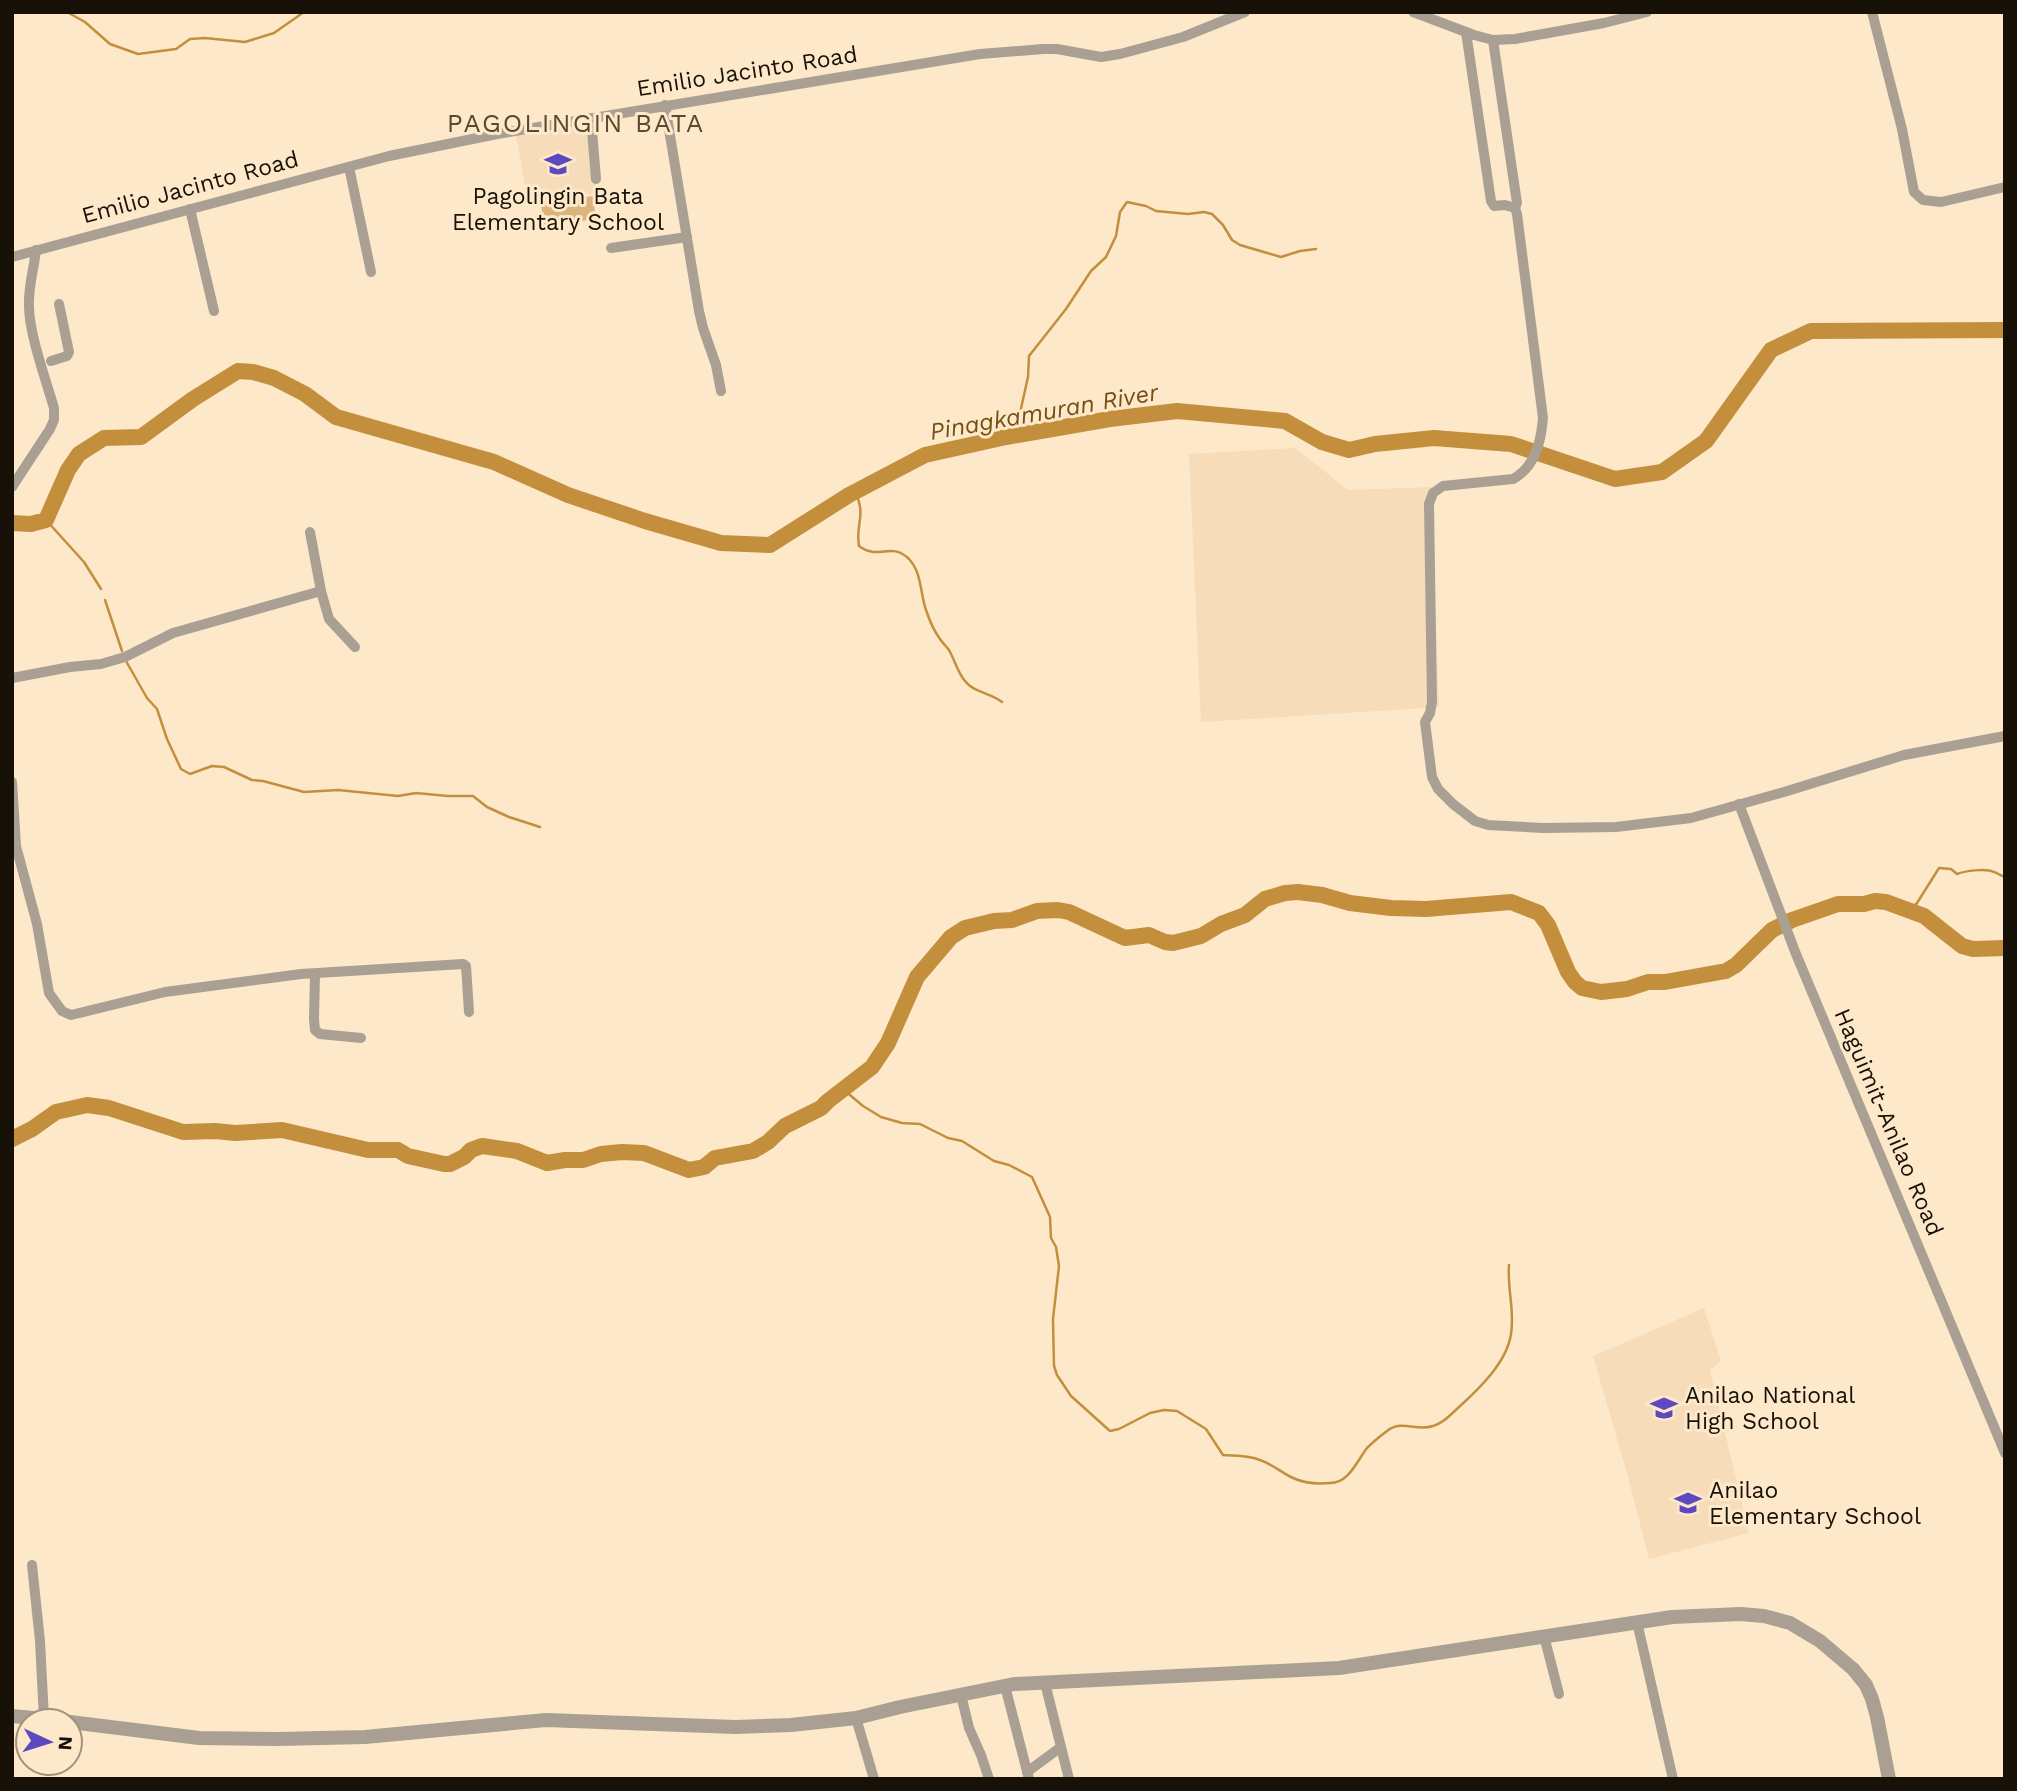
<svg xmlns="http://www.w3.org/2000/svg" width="2017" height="1791" viewBox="0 0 2017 1791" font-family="'Work Sans',sans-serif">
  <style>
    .built { fill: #f6dcb8 }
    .green { fill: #dbb47c }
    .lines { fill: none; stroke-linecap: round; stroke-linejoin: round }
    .stream { stroke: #c48f3c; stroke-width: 2.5 }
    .river { stroke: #c48f3c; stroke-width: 16 }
    .minor { stroke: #a9a093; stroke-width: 10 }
    .tertiary { stroke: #a9a093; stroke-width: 14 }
    .labels { text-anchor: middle; stroke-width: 6; stroke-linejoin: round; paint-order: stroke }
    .street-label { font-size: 23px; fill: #181107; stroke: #fde8ca }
    .poi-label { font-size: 23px; fill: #181107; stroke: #fde8ca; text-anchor: start }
    .water-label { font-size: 24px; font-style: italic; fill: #745012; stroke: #fde8ca }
    .quarter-label { font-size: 26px; letter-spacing: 2px; fill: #5a482f; stroke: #fde8ca }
  </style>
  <rect width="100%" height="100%" fill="#fde8ca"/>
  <g class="built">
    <path d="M591,124L596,193L528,201L516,135Z"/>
    <path d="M1295,448L1348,490L1431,487L1439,707L1201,722L1189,454Z"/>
    <path d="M1704,1308L1721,1361L1710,1370L1749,1533L1649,1559L1627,1473L1593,1356Z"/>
  </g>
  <path class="green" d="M593,196L596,219L543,226L541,202Z"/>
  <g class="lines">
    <g class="stream">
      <path d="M67,12L85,22L110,44L138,54L176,49L190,39L205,38L245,42L274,33L304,12"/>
      <path d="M1022,434L1020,413L1028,377L1029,356L1066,309L1091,271L1106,257L1116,236L1120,212L1127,202L1146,206L1156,211L1188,214L1204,212L1212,214L1223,225L1232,240L1240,245L1281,257L1300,251L1316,249"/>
      <path d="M855,492C867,516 855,523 859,546C879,561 891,541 909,559C922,573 920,593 926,610C929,619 934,631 940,639C943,644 948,647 950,652C955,661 958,673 965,681C973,692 991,693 1002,702"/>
      <path d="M46,520L84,562L101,589"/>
      <path d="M105,600L122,651"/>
      <path d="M126,661L147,698L157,709L167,739L181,769L190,774L212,766L224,767L252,780L263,781L304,792L338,790L398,796L416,793L448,796H473L487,807L509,817L540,827"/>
      <path d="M1909,911L1917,903L1939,868L1951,869L1957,874C1965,871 1985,868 1994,872C1998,873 2001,876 2005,877"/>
      <path d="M844,1090L863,1106L881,1117L902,1123L920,1124L948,1138L962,1141L994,1161L1009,1165L1032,1177L1050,1217L1051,1238L1056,1247L1059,1266L1053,1319L1054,1366L1057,1375L1071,1396L1110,1431L1119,1429L1150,1413L1164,1410L1177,1411L1206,1429L1223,1455C1236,1456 1248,1455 1260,1460C1272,1464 1282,1473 1293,1478C1304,1483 1319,1484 1330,1483C1349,1483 1357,1461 1367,1448C1370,1445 1383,1434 1387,1431C1402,1419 1417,1432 1433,1426C1444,1423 1451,1414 1459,1407C1479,1389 1507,1362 1511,1334C1515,1311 1507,1289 1509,1265"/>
    </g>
    <g class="river">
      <path d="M12,523L31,524L46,520L68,470L79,454L104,438L141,437L193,399L238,371L253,372L274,378L305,394L336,417L494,462L568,495L645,521L721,543L770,545L849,495L925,455L1006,437L1110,419L1177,411L1285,421L1322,442L1349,450L1375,444L1434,438L1511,444L1615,479L1662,472L1706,441L1771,350L1811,331L2005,330"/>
      <path d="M12,1139L32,1129L56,1112L87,1105L109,1108L183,1132L215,1131L235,1133L282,1130L368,1150H398L408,1156L444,1164H450L464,1157L471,1150L482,1146L517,1151L547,1163L565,1160H583L601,1154L622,1152L644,1153L689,1170L704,1167L715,1158L753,1151L768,1142L785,1126L821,1108L828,1101L872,1067L888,1043L917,977L951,937L965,928L994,921L1012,920L1037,911L1058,910L1069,912L1125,938L1149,935L1165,942L1173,943L1201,936L1221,924L1245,915L1265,899L1285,893L1298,892L1322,895L1350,903L1391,908L1426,909L1511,902L1539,913L1548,925L1568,972L1575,982L1582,988L1601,992L1627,989L1648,982H1665L1726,971L1736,965L1772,930L1792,920L1838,904H1864L1875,901L1886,902L1924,916L1962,946L1973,949L2005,948"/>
    </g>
    <g class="minor">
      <path d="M1413,12L1474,35L1493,40L1515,39L1604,23L1647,12"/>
      <path d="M1872,12L1902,129L1914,192L1923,200L1941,202L2005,187"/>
      <path d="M1466,32L1491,201L1494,206L1505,205L1515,208L1517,214L1543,418C1541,442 1535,467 1513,479L1443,486L1433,493L1429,504L1432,702L1430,713L1425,722L1432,777L1438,789L1453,804L1475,821L1488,825L1543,828L1616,827L1691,818L1784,792L1904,755L2005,736"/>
      <path d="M1493,40L1517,203L1515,208"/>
      <path d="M665,105L699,311L703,328L716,365L721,391"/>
      <path d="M591,118L596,179"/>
      <path d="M349,167L371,272"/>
      <path d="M190,209L214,311"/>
      <path d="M611,248L687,237"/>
      <path d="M12,257L389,156L497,134L980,54L1043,49H1057L1101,57L1120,54L1183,37L1245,12"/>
      <path d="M51,361L67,356L69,352L59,304"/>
      <path d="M12,487L50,429L54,420V408C46,380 29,334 29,306C28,287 34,269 36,250"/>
      <path d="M321,591L329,619L355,647"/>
      <path d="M12,678L70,667L101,664L125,657L173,633L321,591L310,532"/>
      <path d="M12,782L16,846L37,924L49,993L62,1011L71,1015L165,992L301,974L463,964L466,966L469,1012"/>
      <path d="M1739,804L1796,954L2005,1453"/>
      <path d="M315,974L314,1019L315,1030L320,1034L361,1038"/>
      <path d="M32,1565L40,1641L44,1719"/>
      <path d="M1637,1622L1673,1779"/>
      <path d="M1544,1636L1559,1694"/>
      <path d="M1045,1683L1069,1779"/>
      <path d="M1005,1686L1029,1779"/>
      <path d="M961,1695L969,1728L981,1755L989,1779"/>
      <path d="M856,1718L874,1779"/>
      <path d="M1027,1772L1061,1747"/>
    </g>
    <g class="tertiary">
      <path d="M12,1716L65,1721"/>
      <path d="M70,1722L199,1738L278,1739L365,1737L546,1720L735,1727L791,1725L856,1718L900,1707L1014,1684L1339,1668L1672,1617L1741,1614L1764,1616L1790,1623L1820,1641L1853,1669L1866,1685L1872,1699L1877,1717L1889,1779"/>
    </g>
  </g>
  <defs>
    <symbol id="school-bare" viewBox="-9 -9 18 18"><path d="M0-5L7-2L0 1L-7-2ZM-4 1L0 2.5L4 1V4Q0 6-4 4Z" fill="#5d48c0" stroke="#fde8ca" stroke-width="2.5" paint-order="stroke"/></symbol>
  </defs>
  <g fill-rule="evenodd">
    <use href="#school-bare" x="539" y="145" width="38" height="38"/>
    <use href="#school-bare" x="1645" y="1389" width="38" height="38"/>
    <use href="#school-bare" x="1669" y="1484" width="38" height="38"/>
  </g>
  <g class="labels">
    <g class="street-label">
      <text transform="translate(747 71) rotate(-9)" y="8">Emilio Jacinto Road</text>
      <text transform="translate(190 187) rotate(-15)" y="8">Emilio Jacinto Road</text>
      <text transform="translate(1889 1122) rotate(67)" y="8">Haguimit-Anilao Road</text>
    </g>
    <g class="poi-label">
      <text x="558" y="204" text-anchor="middle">Pagolingin Bata<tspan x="558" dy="26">Elementary School</tspan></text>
      <text x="1685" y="1403">Anilao National<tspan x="1685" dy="26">High School</tspan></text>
      <text x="1709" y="1498">Anilao<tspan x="1709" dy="26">Elementary School</tspan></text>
    </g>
    <g class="water-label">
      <text transform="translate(1044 412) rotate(-10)" y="8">Pinagkamuran River</text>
    </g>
    <g class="quarter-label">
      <text x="576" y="132">PAGOLINGIN BATA</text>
    </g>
  </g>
  <rect width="2017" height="1791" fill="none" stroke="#181107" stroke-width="28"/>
  <g transform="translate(49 1742) rotate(94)"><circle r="33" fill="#fde8ca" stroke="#a1927c" stroke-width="2"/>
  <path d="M0-5L12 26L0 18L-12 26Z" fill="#5d48c0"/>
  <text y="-10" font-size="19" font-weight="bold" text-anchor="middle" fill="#181107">N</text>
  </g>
</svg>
